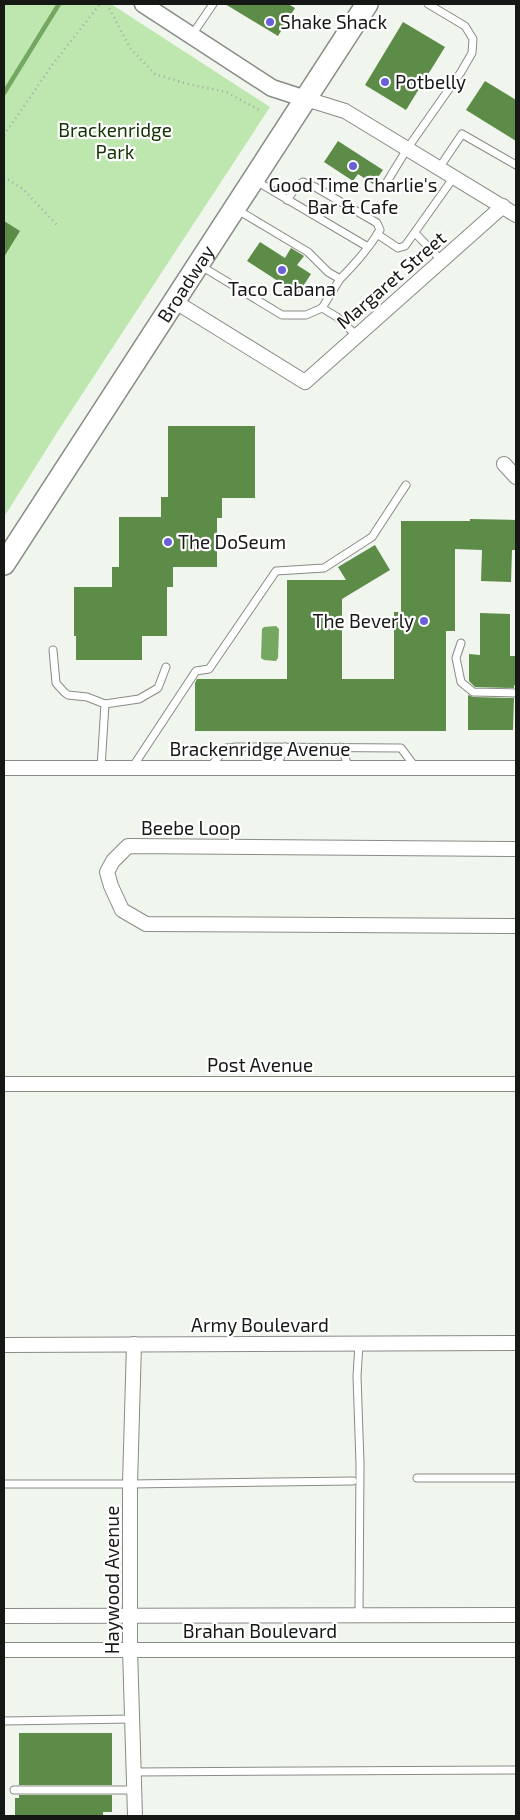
<svg xmlns="http://www.w3.org/2000/svg" width="520" height="1820" viewBox="0 0 520 1820" font-family="'Exo 2',sans-serif">
  <style>
    .green { fill: #bee6af }
    .water { fill: #75a760 }
    .lines { fill: none; stroke-linecap: round; stroke-linejoin: round }
    .stream { stroke: #75a760; stroke-width: 4.5 }
    .building { fill: #5c8c47 }
    .service-casing { stroke: #878c85; stroke-width: 9 }
    .minor-casing { stroke: #878c85; stroke-width: 16 }
    .tertiary-casing { stroke: #878c85; stroke-width: 19 }
    .primary-casing { stroke: #878c85; stroke-width: 24 }
    .path { stroke: #a5a9a3; stroke-width: 2.5; stroke-dasharray: 1 4; stroke-linecap: butt }
    .service { stroke: #fff; stroke-width: 7 }
    .minor { stroke: #fff; stroke-width: 14 }
    .tertiary { stroke: #fff; stroke-width: 16 }
    .primary { stroke: #fff; stroke-width: 21 }
    .poi-dot { fill: #6a60da; stroke: #fff; stroke-width: 2 }
    .labels { text-anchor: middle; stroke-width: 4.5; stroke-linejoin: round; paint-order: stroke }
    .poi-label { font-size: 19px; fill: #161815; stroke: #fff; text-anchor: start }
    .park-label { font-size: 19px; fill: #123301; stroke: #fff }
    .street-label { font-size: 19px; fill: #161815; stroke: #fff }
  </style>
  <rect width="100%" height="100%" fill="#f0f5ed"/>
  <path class="green" d="M4,4H111L270,107L58,431L4,517Z"/>
  <path class="water" d="M276,626L279,629L278,658L276,661L264,660L261,658L262,629L264,627Z"/>
  <g class="lines">
    <path class="stream" d="M4,93L59,4"/>
  </g>
  <g class="building">
    <path d="M225,4H288L295,8L278,36Z"/>
    <path d="M403,22L445,47L406,110L365,85Z"/>
    <path d="M485,81L516,100V141L466,110Z"/>
    <path d="M338,141L383,170L373,184L358,174L353,181L324,162Z"/>
    <path d="M4,221L20,231L4,257Z"/>
    <path d="M260,242L285,258L291,248L304,256L297,265L311,274L298,294L247,261Z"/>
    <path d="M168,426H255V498H222V518H217V567H173V587H167V636H142V660H76V636H74V587H112V567H119V517H161V497H168Z"/>
    <path d="M470,519L516,520V550H512L511,582L481,581L482,550L455,549V631H446V731H195V683L197,679H287V580H346L338,567L375,545L390,570L342,599V679H394V612H401V521H470Z"/>
    <path d="M480,613L510,614V656H516V686L514,685V688L475,687L469,681V654L480,655Z"/>
    <path d="M468,695L473,697L514,698L513,730H468Z"/>
    <rect x="19" y="1733" width="93" height="52"/>
    <path d="M19,1795H112V1812H103V1816H15V1798H19Z"/>
  </g>
  <g class="lines">
    <defs>
      <g id="service">
        <path d="M192,35L213,4"/>
        <path d="M439,168L462,134L516,165"/>
        <path d="M256,181L368,247"/>
        <path d="M385,185L407,149L461,72L472,53L473,39L465,26L428,4"/>
        <path d="M287,200L297,186L303,182L315,187L377,223L380,230C369,248 355,264 340,279"/>
        <path d="M236,209L308,252L328,272L340,279L322,308"/>
        <path d="M415,233L442,261"/>
        <path d="M377,234L398,248L405,246L454,177"/>
        <path d="M201,266L282,315H306L322,308L337,317L357,336"/>
        <path d="M461,643L456,658L461,682L473,692L516,693"/>
        <path d="M53,650L56,683L64,692L68,695L87,697L105,704"/>
        <path d="M341,747L349,768"/>
        <path d="M101,768L105,704L139,699L158,688L166,667"/>
        <path d="M132,768L196,671L209,669L276,571L324,568L372,537L406,485"/>
        <path d="M209,768L226,748L237,747L401,748L416,768"/>
        <path d="M276,768L285,747"/>
        <path d="M359,1344L357,1376L360,1464L359,1615"/>
        <path d="M417,1478H516"/>
        <path d="M4,1484H130L353,1481"/>
        <path d="M4,1721L132,1719"/>
        <path d="M134,1772L516,1770"/>
        <path d="M14,1790H134"/>
      </g>
      <g id="minor">
        <path d="M306,99L345,111L516,215"/>
        <path d="M174,301L305,382L503,206"/>
        <path d="M504,464L516,477"/>
        <path d="M4,768H516"/>
        <path d="M516,849L128,846L113,861L107,872L111,886L122,910L146,924L516,926"/>
        <path d="M4,1084H516"/>
        <path d="M134,1344L130,1484V1649L135,1816"/>
        <path d="M4,1345L516,1343"/>
        <path d="M4,1616L516,1615"/>
        <path d="M4,1650H516"/>
      </g>
      <path id="tertiary" d="M143,4L272,88L306,99"/>
      <g id="primary">
        <path id="s1" d="M4,564L367,4"/>
      </g>
    </defs>
    <use href="#service" class="service-casing"/>
    <use href="#minor" class="minor-casing"/>
    <use href="#tertiary" class="tertiary-casing"/>
    <use href="#primary" class="primary-casing"/>
    <g class="path">
      <path d="M107,4L130,48L155,74L184,83L226,92L261,111"/>
      <path d="M4,135L53,64L100,4"/>
      <path d="M4,177L23,189L57,225"/>
    </g>
    <use href="#service" class="service"/>
    <use href="#minor" class="minor"/>
    <use href="#tertiary" class="tertiary"/>
    <use href="#primary" class="primary"/>
  </g>
  <g class="poi-dot">
    <circle cx="270" cy="22" r="5"/>
    <circle cx="385" cy="82" r="5"/>
    <circle cx="353" cy="166" r="5"/>
    <circle cx="282" cy="270" r="5"/>
    <circle cx="168" cy="542" r="5"/>
    <circle cx="424" cy="621" r="5"/>
  </g>
  <g class="labels">
    <g class="poi-label">
      <text x="280" y="29">Shake Shack</text>
      <text x="395" y="89">Potbelly</text>
      <text x="353" y="192" text-anchor="middle">Good Time Charlie's<tspan x="353" dy="22">Bar &amp; Cafe</tspan></text>
      <text x="282" y="296" text-anchor="middle">Taco Cabana</text>
      <text x="178" y="549">The DoSeum</text>
      <text x="414" y="628" text-anchor="end">The Beverly</text>
    </g>
    <g class="park-label">
      <text x="115" y="137">Brackenridge<tspan x="115" dy="22">Park</tspan></text>
    </g>
    <g class="street-label">
      <text transform="translate(391 280) rotate(-41)" y="7">Margaret Street</text>
      <text dy="7" stroke="none"><textPath href="#s1" startOffset="334">Broadway</textPath></text>
      <text x="260" y="756">Brackenridge Avenue</text>
      <text x="191" y="835">Beebe Loop</text>
      <text x="260" y="1072">Post Avenue</text>
      <text x="260" y="1332">Army Boulevard</text>
      <text transform="translate(112 1580) rotate(-90)" y="7">Haywood Avenue</text>
      <text x="260" y="1638">Brahan Boulevard</text>
    </g>
  </g>
  <rect width="520" height="1820" fill="none" stroke="#161815" stroke-width="10"/>
</svg>
